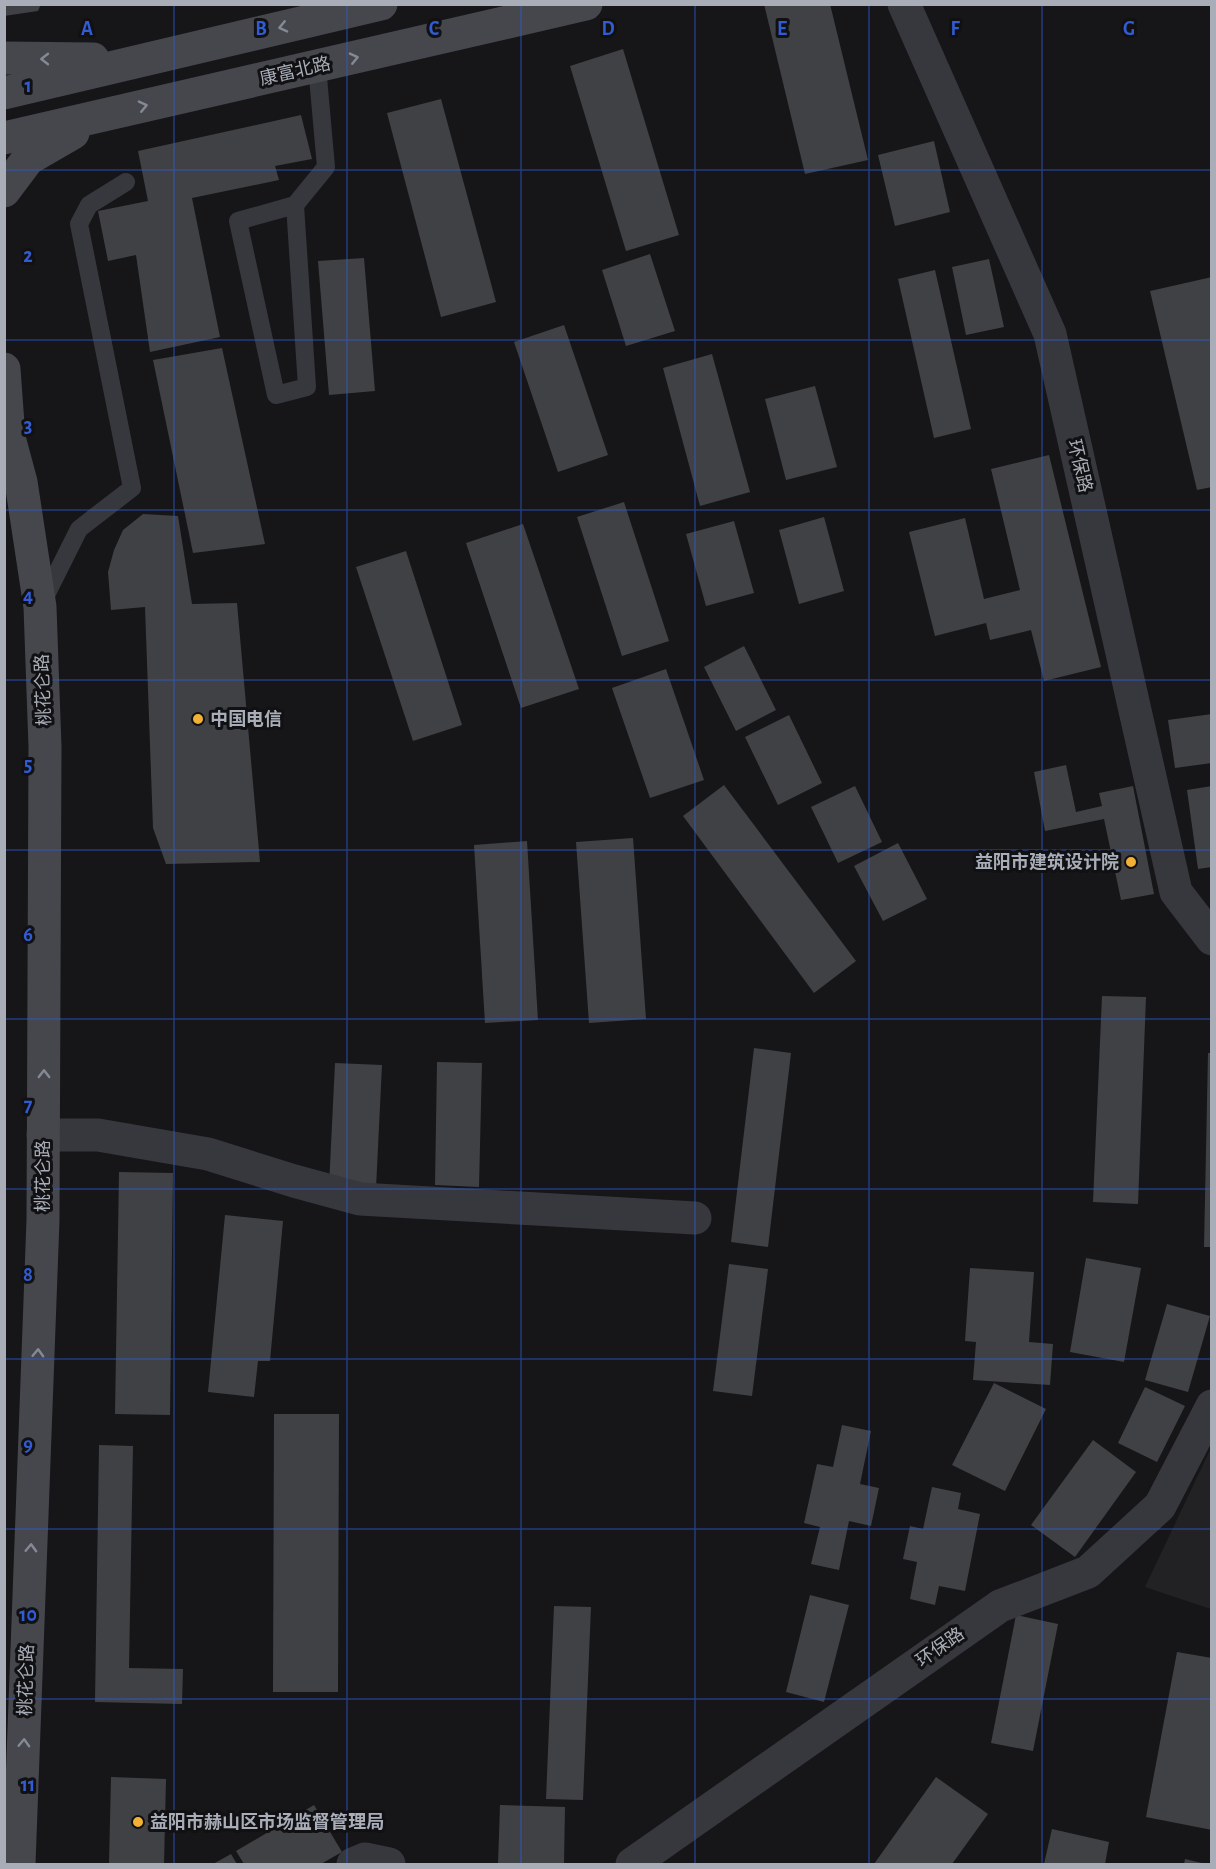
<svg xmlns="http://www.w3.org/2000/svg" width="1216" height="1869" viewBox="0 0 1216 1869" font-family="'Alegreya Sans','Noto Sans SC',sans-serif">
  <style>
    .built { fill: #222225 }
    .building { fill: #404145 }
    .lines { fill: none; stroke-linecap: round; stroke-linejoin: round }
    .lane { stroke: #37383d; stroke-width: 18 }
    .street { stroke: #37383d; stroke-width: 33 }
    .secondary { stroke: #45474d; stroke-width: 33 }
    .oneway { stroke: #858993 }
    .grid { fill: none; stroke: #325cd3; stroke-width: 1.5; stroke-opacity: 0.55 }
    .poi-dot { fill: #f2b134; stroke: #111113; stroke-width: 2 }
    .labels { text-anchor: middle; stroke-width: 6; stroke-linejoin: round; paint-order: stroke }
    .street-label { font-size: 18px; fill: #a8adb8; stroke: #111113 }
    .poi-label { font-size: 18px; font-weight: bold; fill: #a8adb8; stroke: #111113; text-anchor: start }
    .grid-label { font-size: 20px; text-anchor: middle; font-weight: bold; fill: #325cd3; stroke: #111113; stroke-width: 6; stroke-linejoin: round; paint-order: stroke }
  </style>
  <rect width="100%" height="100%" fill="#161618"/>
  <path class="built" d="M1211,1448V1609L1145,1587Z"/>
  <g class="building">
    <path d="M4,4H41L38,11L4,16Z"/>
    <path d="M764,4H830L868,160L805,174Z"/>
    <path d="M623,49L679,235L626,251L570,66Z"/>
    <path d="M441,99L496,302L441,317L387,113Z"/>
    <path d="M301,115L312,159L275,166L279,180L192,198L220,337L150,352L136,255L108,261L98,211L148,201L138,151Z"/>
    <path d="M934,141L950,212L895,226L878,155Z"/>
    <path d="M650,254L675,331L626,346L602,270Z"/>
    <path d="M364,258L375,391L329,395L318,261Z"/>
    <path d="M989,259L1004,327L966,335L952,267Z"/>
    <path d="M935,270L971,429L934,438L898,279Z"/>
    <path d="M1212,277V487L1197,490L1150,291Z"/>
    <path d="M564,325L608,455L558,472L514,342Z"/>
    <path d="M222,348L265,544L193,553L153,360Z"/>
    <path d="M712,354L750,492L700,506L663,368Z"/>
    <path d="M815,386L837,467L786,480L765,399Z"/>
    <path d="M1049,455L1101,667L1044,681L1031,630L990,640L986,623L935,636L909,532L965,518L984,599L1020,590L991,469Z"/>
    <path d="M624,502L669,641L622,656L577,517Z"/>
    <path d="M143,514L178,516L192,604L237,603L260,862L166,864L153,828L145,607L111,610L108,572L114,550L123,530Z"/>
    <path d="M824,517L844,591L799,604L779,530Z"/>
    <path d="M734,521L754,593L706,606L686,534Z"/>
    <path d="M523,524L579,689L521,708L466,543Z"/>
    <path d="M406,551L462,725L413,741L356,567Z"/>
    <path d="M744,646L776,710L736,731L704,667Z"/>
    <path d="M666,669L704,780L650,798L612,688Z"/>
    <path d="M1212,714V763L1175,768L1168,720Z"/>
    <path d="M789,715L822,783L778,805L745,737Z"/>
    <path d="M1066,765L1076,812L1102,806L1099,793L1133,786L1154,894L1121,900L1104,819L1045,831L1034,772Z"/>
    <path d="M724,785L856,961L814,993L683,816Z"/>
    <path d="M855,786L882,842L838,863L811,807Z"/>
    <path d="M1212,786V867L1198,869L1187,790Z"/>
    <path d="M633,838L646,1019L589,1023L576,842Z"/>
    <path d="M527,841L538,1020L485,1023L474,845Z"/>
    <path d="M898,843L927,899L883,921L854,866Z"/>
    <path d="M1102,996L1146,997L1138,1204L1093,1202Z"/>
    <path d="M754,1048L791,1053L768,1247L731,1242Z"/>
    <path d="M1208,1053H1212V1247H1204Z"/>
    <path d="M437,1062L482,1063L479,1187L435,1185Z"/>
    <path d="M335,1063L382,1065L376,1188L329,1186Z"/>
    <path d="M119,1172L173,1173L170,1415L115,1414Z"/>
    <path d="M225,1215L283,1221L270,1361H258L254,1397L208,1392Z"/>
    <path d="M1086,1258L1141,1268L1124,1362L1070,1352Z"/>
    <path d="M729,1264L768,1269L752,1396L713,1391Z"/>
    <path d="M970,1268L1034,1272L1029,1342L1053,1344L1050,1385L973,1380L976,1342L965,1341Z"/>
    <path d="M1167,1304L1210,1316L1188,1392L1145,1380Z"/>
    <path d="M994,1383L1046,1409L1005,1491L952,1465Z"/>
    <path d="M1145,1387L1185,1406L1157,1462L1118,1443Z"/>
    <path d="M274,1414H339L338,1692H273Z"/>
    <path d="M842,1425L871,1431L860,1484L879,1488L871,1526L849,1521L839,1570L811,1564L820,1527L804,1523L817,1464L833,1467Z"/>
    <path d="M1093,1440L1136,1472L1075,1557L1031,1525Z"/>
    <path d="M99,1445L133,1446L129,1668L183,1669L182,1704L95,1702Z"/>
    <path d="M932,1487L961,1493L958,1509L980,1514L965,1591L939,1586L935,1605L910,1599L917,1562L903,1559L910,1526L923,1529Z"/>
    <path d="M810,1595L849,1605L824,1702L786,1692Z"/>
    <path d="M554,1606L591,1607L583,1800L546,1799Z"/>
    <path d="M1016,1615L1058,1624L1033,1751L991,1743Z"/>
    <path d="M1177,1652L1212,1658V1830L1146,1817Z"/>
    <path d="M111,1777L166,1779L164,1864H109Z"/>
    <path d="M936,1777L988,1814L952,1864H874Z"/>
    <path d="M314,1805L342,1852L321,1864H244L236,1851Z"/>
    <path d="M500,1805L565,1807L564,1864H498Z"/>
    <path d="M1052,1829L1109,1842L1105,1864H1044Z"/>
    <path d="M231,1854L237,1864H213Z"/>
    <path d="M1185,1859L1206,1864H1184Z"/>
  </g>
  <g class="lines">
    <g class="lane">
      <path d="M295,205L307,387L276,395L238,221L295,205L326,167L317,66"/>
      <path d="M42,603L79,529L132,488L79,224L89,205L126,182"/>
    </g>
    <g class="street">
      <path d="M904,4L1050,334L1176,892L1212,939"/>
      <path d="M43,1135H98L208,1154L294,1181L360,1199L695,1218"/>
      <path d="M353,1864L365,1859L389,1864"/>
      <path d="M632,1864L1000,1606L1088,1572L1160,1506L1212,1406"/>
    </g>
    <g class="secondary">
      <path d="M4,58L93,59"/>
      <path d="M4,93L381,4"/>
      <path d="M4,138L586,4"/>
      <path d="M4,191L28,159L73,133"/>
      <path d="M4,369L9,438"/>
      <path d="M4,419L21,482L40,607L45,747L43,1220L19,1864"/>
    </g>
  </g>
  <defs><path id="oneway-chevron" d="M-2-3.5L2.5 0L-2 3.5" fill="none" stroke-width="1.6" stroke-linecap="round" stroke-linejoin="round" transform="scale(1.5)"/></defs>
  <g class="oneway">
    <use href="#oneway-chevron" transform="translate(283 27) rotate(167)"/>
    <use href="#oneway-chevron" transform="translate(354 58) rotate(-13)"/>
    <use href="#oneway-chevron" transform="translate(45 59) rotate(-180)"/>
    <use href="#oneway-chevron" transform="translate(143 106) rotate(-13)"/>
    <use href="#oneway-chevron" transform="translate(44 1074) rotate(-90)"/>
    <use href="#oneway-chevron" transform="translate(38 1353) rotate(-88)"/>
    <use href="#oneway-chevron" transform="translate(31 1548) rotate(-88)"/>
    <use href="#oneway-chevron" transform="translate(24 1743) rotate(-88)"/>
  </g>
  <path class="grid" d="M174,4V1864M347,4V1864M521,4V1864M695,4V1864M869,4V1864M1042,4V1864M4,170H1212M4,340H1212M4,510H1212M4,680H1212M4,850H1212M4,1019H1212M4,1189H1212M4,1359H1212M4,1529H1212M4,1699H1212"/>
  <g class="poi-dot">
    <circle cx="198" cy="719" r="6"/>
    <circle cx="1131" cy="862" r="6"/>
    <circle cx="138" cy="1822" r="6"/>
  </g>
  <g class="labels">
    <g class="street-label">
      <text transform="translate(295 71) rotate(-13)" y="6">康富北路</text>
      <text transform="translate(1080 466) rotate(77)" y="6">环保路</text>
      <text transform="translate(43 690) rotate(-92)" y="6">桃花仑路</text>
      <text transform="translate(43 1176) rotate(-90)" y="6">桃花仑路</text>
      <text transform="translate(940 1647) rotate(-35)" y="6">环保路</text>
      <text transform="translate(26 1680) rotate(-88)" y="6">桃花仑路</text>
    </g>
    <g class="poi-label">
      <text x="210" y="725">中国电信</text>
      <text x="1119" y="868" text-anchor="end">益阳市建筑设计院</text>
      <text x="150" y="1828">益阳市赫山区市场监督管理局</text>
    </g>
  </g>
  <g class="grid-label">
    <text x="87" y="35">A</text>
    <text x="261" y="35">B</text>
    <text x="434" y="35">C</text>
    <text x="608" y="35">D</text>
    <text x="782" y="35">E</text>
    <text x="955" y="35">F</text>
    <text x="1129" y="35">G</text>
    <text x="28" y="92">1</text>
    <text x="28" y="262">2</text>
    <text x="28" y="432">3</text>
    <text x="28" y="602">4</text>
    <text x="28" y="771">5</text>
    <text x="28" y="941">6</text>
    <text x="28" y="1111">7</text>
    <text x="28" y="1281">8</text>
    <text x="28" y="1451">9</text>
    <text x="28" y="1621">10</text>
    <text x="28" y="1791">11</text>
  </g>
  <rect width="1216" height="1869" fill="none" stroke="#a8adb8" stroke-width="12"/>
</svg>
